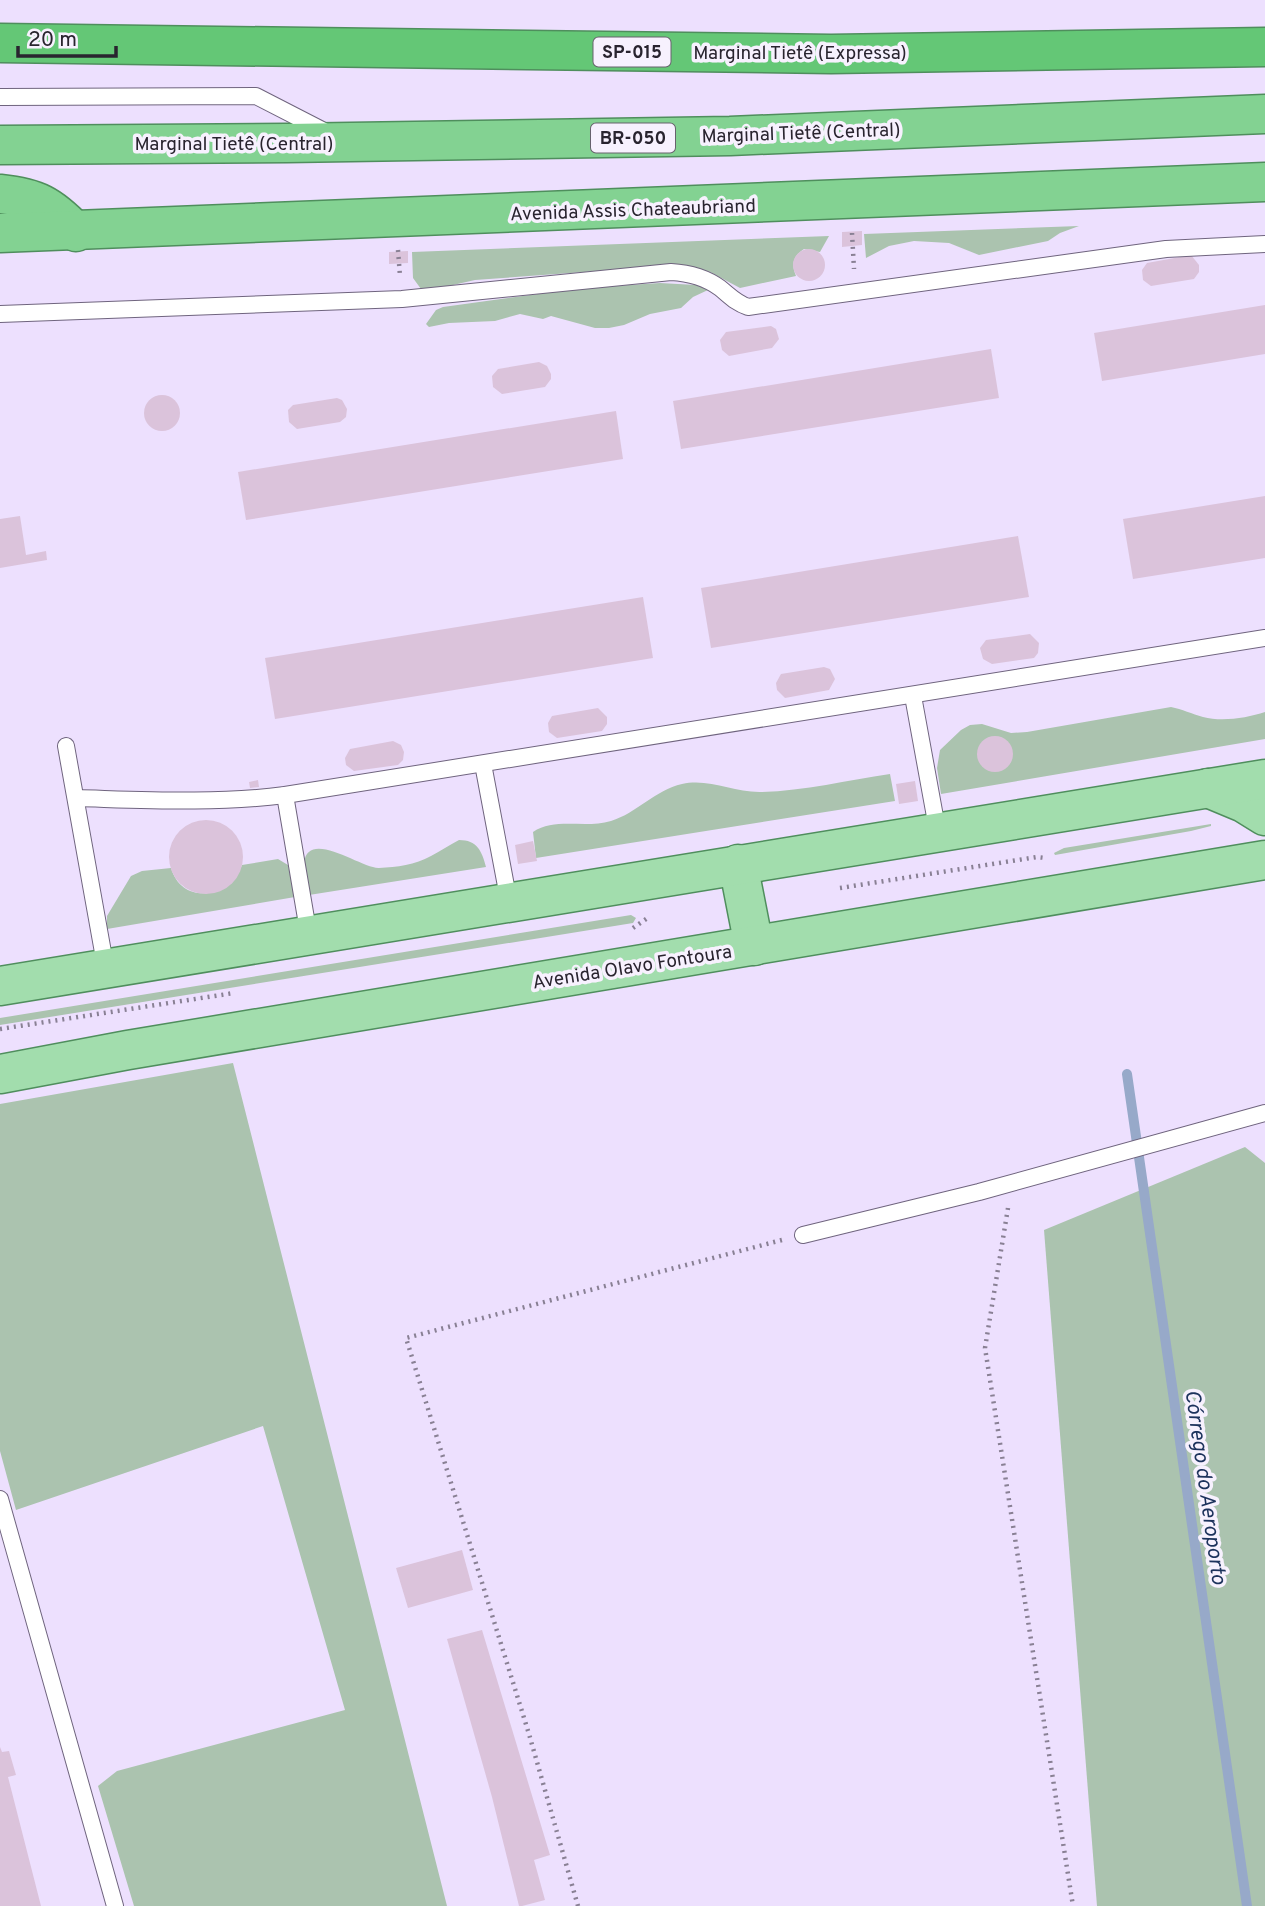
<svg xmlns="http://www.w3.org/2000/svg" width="1265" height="1906" viewBox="0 0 1265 1906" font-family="Overpass,sans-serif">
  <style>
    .green { fill: #abc3af }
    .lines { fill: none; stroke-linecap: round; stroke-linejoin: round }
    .stream { stroke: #97a9c9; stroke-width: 10 }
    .building { fill: #dbc3db }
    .service-casing { stroke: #6f647e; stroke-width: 18 }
    .primary-casing { stroke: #4f8e5d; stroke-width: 41 }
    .trunk-casing { stroke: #4f8e5d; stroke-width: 41 }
    .motorway-casing { stroke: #4f8e5d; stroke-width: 41 }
    .path { stroke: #898094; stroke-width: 4.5; stroke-dasharray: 2 5; stroke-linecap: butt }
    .service { stroke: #fff; stroke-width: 16 }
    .primary { stroke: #a2ddad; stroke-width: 38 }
    .trunk { stroke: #83d292; stroke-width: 38 }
    .motorway { stroke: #64c776; stroke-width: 38 }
    .labels { text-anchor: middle; stroke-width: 7; stroke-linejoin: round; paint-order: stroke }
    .shield { fill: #f7f1fe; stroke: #67626d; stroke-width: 2 }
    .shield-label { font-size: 18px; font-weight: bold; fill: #29242f }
    .street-label { font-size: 19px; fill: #29242f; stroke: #f7f1fe }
    .water-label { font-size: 21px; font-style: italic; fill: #1c325c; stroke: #f7f1fe }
  </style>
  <rect width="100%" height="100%" fill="#ede0fe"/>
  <g class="green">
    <path d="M1079,226L1060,233L1048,241L979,255L949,243L914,241L889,246L866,258L864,234Z"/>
    <path d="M829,236L820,252L804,249C793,256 791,264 796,276L740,288L710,272L682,265L475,280L431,290L421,289L413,278L412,252Z"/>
    <path d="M660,283L696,285L708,290L693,297L681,308L650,314L624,325L609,328H595L551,316L543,319L520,314L495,321L449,323L429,327L426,324L436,310L443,307L582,288Z"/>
    <path d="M1171,707C1182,709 1192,714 1203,717C1222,722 1247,718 1265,712V739L941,794L937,768L940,750L961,730L970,725L982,724L1011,733L1027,732Z"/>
    <path d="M890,774L895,801L536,858L533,832C555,817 585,829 611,821C637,813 655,790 682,784C710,778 734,793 762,792C804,791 848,780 890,774Z"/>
    <path d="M1211,824V826L1191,831L1055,855L1054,853L1064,848Z"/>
    <path d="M459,840C477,840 482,851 486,867L309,895C308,885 304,873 304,863C308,828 362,869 379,868C397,867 415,865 431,856C441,851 449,845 459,840Z"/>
    <path d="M278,859L288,865L295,897L107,929V916L131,876L142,871L171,868C182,906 230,898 242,865Z"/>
    <path d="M631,915L636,918L633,923L0,1025V1018Z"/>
    <path d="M233,1063L447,1906H134L98,1786L117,1771L345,1710L263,1426L16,1510L0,1451V1104Z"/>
    <path d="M1245,1147L1265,1163V1906H1097L1044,1230Z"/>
  </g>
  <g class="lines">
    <path class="stream" d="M1127,1074L1247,1906"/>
  </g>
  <g class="building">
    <path d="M862,231V245L842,247V232Z"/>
    <circle cx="809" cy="265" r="16"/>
    <path d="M408,251V263L389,264V252Z"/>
    <path d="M1191,255L1199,265V272L1194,279L1151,286L1143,280L1142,270L1147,263Z"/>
    <path d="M1265,305V354L1102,381L1094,333Z"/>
    <path d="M771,326L776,329L779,339L772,348L729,356L722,350L720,340L726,332Z"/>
    <path d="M991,349L999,398L681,449L673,401Z"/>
    <path d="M539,362L547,366L551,374V379L545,387L502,394L493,387L492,376L498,369Z"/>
    <circle cx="162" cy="413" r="18"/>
    <path d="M337,398L342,400L347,409L346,417L340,422L297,429L289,422L288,410L293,405Z"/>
    <path d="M616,411L623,459L246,520L238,472Z"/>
    <path d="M1265,496V558L1133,579L1123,519Z"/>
    <path d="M20,516L26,555L46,551L47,560L0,568V519Z"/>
    <path d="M1018,536L1029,597L711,648L701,588Z"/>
    <path d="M643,597L653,658L275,719L265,658Z"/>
    <path d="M1030,634L1039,643L1038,653L1034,658L992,664L983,659L980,648L986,640Z"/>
    <path d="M824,667L830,669L835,679L829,690L785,698L777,690L776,683L781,674Z"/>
    <path d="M598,708L607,717V724L602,731L557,738L549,732L548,723L552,716Z"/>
    <circle cx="995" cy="754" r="18"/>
    <path d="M393,741L401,745L404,752L403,760L398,765L354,771L346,765L345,758L350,749Z"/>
    <path d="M258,780L259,787L250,788L249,782Z"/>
    <path d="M915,781L918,801L899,804L896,784Z"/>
    <circle cx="206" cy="857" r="37"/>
    <path d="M533,841L537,861L518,864L515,845Z"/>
    <path d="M462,1550L473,1590L408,1608L396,1568Z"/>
    <path d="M482,1630L550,1855L534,1860L545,1900L522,1906H519L492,1797L447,1639Z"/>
    <path d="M0,1747L2,1752L9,1751L16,1775L8,1777L41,1906H0Z"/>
  </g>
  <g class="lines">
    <defs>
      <g id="service">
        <path d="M0,97L256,96L328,133"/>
        <path d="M0,314L402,299L671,272C689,273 705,277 720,288C730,296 736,303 748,307L1166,249L1265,244"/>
        <path d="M913,696L938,833"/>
        <path d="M66,746L106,969"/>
        <path d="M483,764L509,902"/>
        <path d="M285,795L309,936"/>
        <path d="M76,798C146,800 215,804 285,795L1265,638"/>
        <path d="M803,1235L979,1192L1265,1113"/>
        <path d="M0,1499L115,1906"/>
      </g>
      <g id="primary">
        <path d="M1208,788L1244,803L1265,816"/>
        <path d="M738,864L754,946"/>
        <path d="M0,986L1265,779"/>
        <path d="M0,1074L128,1050L1265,860"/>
      </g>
      <g id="trunk">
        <path d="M0,145L287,143L730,136L1265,114"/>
        <path d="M0,194C37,198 50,205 76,232"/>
        <path d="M0,233L1265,182"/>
      </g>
      <path id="motorway" d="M0,43L831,54L1265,47"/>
    </defs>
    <use href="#service" class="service-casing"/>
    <use href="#primary" class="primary-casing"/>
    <use href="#trunk" class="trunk-casing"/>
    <use href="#motorway" class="motorway-casing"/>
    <g class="path">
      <path d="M852,233L854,269"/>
      <path d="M398,250L400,276"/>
      <path d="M840,888L1037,857L1046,858"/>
      <path d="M633,928L649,917"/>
      <path d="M0,1029L234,993"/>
      <path d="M1008,1208L985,1348L1073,1906"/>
      <path d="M578,1906L529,1734L406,1338L782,1240"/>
    </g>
    <use href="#service" class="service"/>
    <use href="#primary" class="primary"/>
    <use href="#trunk" class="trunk"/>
    <use href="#motorway" class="motorway"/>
  </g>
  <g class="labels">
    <g class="shield">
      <rect x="593.5" y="37.5" width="77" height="29" rx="5"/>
      <rect x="591" y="123.5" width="84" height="29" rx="5"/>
    </g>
    <g class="shield-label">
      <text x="632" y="58">SP-015</text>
      <text x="633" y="144">BR-050</text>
    </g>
    <g class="street-label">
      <text x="800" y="59">Marginal Tietê (Expressa)</text>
      <text transform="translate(801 132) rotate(-2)" y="7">Marginal Tietê (Central)</text>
      <text x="234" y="150">Marginal Tietê (Central)</text>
      <text transform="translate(633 209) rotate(-2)" y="7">Avenida Assis Chateaubriand</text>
      <text transform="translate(632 966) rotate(-9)" y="7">Avenida Olavo Fontoura</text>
    </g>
    <g class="water-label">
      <text transform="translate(1206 1487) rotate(82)" y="7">Córrego do Aeroporto</text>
    </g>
  </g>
  <path d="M18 46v10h98v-10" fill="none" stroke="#29242f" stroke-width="3.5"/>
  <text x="28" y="46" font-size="21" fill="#29242f" stroke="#f7f1fe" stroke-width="5" paint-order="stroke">20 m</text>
</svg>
